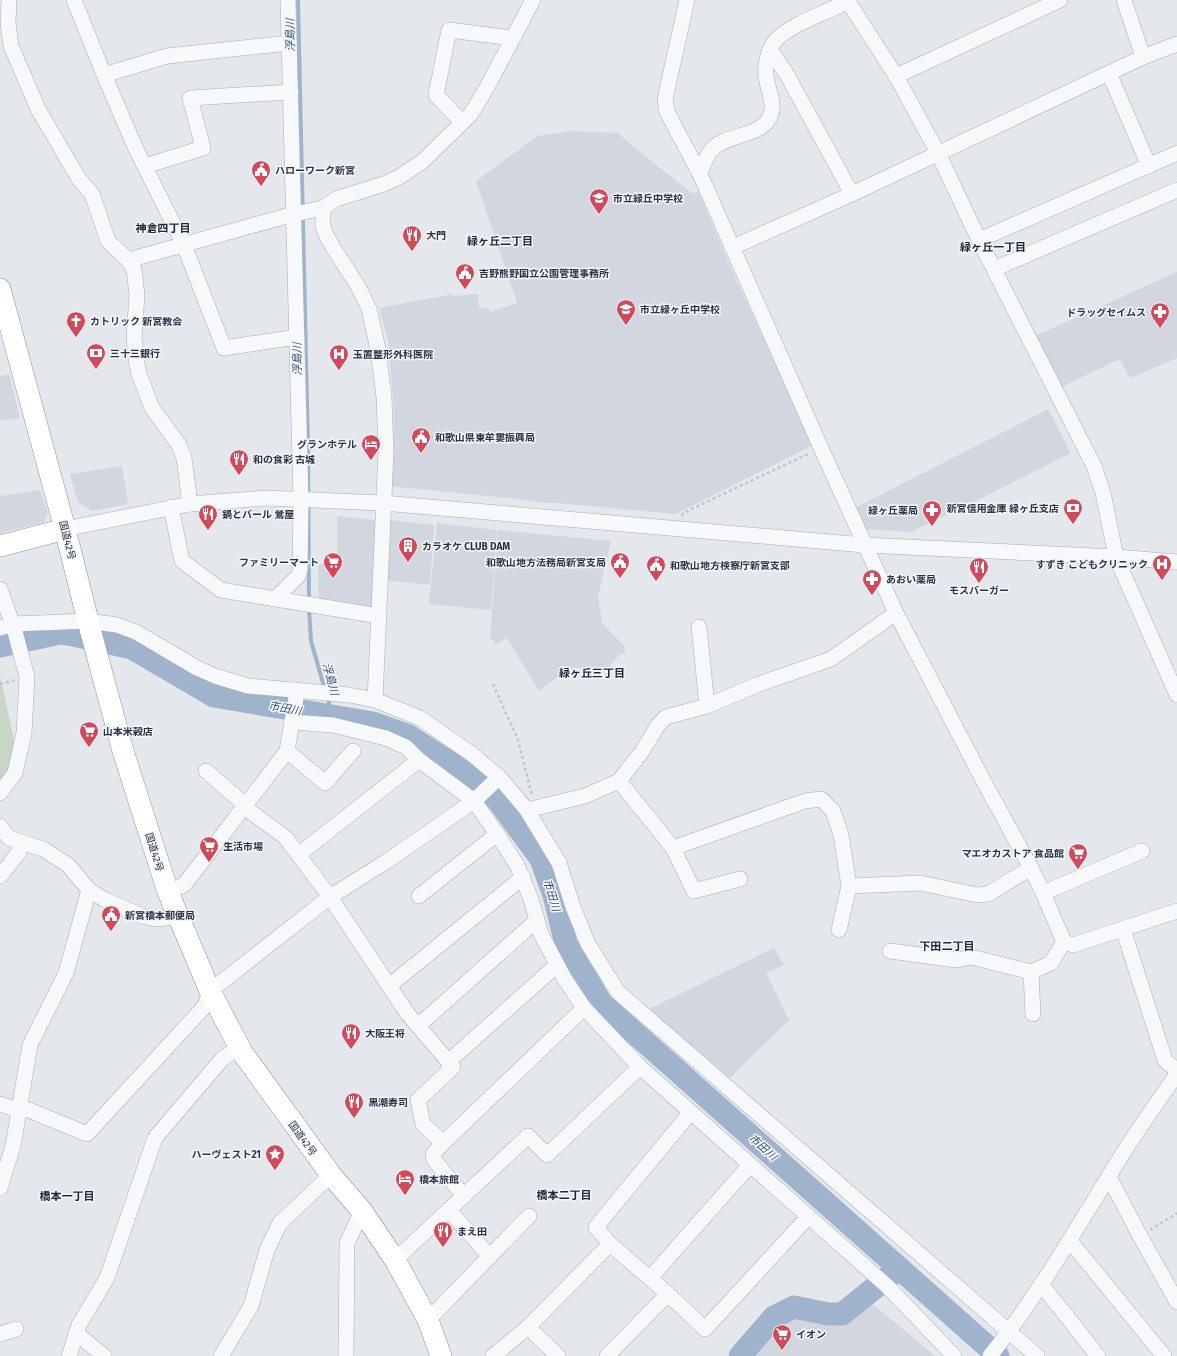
<svg xmlns="http://www.w3.org/2000/svg" width="1177" height="1356" viewBox="0 0 1177 1356" font-family="'Fira Sans','Noto Sans JP',sans-serif">
  <style>
    .built { fill: #d2d6de }
    .green { fill: #c9d6c5 }
    .lines { fill: none; stroke-linecap: round; stroke-linejoin: round }
    .stream { stroke: #9fb4cc; stroke-width: 4 }
    .river { stroke: #9fb4cc; stroke-width: 23 }
    .minor-casing { stroke: #a9aeb7; stroke-width: 16 }
    .highway-casing { stroke: #8b94a3; stroke-width: 22 }
    .path { stroke: #c2c5cb; stroke-width: 2.5; stroke-dasharray: 3 3; stroke-linecap: butt }
    .minor { stroke: #f7f8fa; stroke-width: 15 }
    .highway { stroke: #fff; stroke-width: 21 }
    .labels { text-anchor: middle; stroke-width: 3; stroke-linejoin: round; paint-order: stroke }
    .poi-label { font-size: 10px; font-weight: bold; fill: #2b3445; stroke: #f4f6f9; text-anchor: start }
    .street-label { font-size: 10px; fill: #2b3445; stroke: #f4f6f9 }
    .water-label { font-size: 11px; font-style: italic; fill: #34527a; stroke: #f4f6f9 }
    .neighbourhood-label { font-size: 11px; font-weight: bold; fill: #1d2536; stroke: #f4f6f9 }
  </style>
  <rect width="100%" height="100%" fill="#e4e7ec"/>
  <g class="built">
    <path d="M571,131L618,133L635,148L693,194L698,191L735,277L813,445L676,514L558,503H546L517,499L388,486L393,463L394,409L388,340L379,308L453,294V296L478,294L479,308H489L490,312L517,303L476,181L537,136Z"/>
    <path d="M1177,272V358L1130,378L1120,359L1059,388L1033,337Z"/>
    <path d="M9,374L20,418L0,421V376Z"/>
    <path d="M1048,409L1071,453L972,503L911,532L864,529L853,509Z"/>
    <path d="M122,466L128,504L92,511L78,502L70,474Z"/>
    <path d="M40,490L48,513L44,522L0,533V496Z"/>
    <path d="M337,516L376,520L375,609L319,603L318,564H337Z"/>
    <path d="M388,520L434,525L430,585L385,580Z"/>
    <path d="M437,523L497,530L491,610L429,604Z"/>
    <path d="M498,530L611,541L598,597L602,623L624,646L625,653L619,655L607,670L560,667L559,676L539,691L507,638L496,644L490,638Z"/>
    <path d="M774,948L784,965L766,973L789,1020L730,1078L649,1009Z"/>
    <path d="M869,1301L935,1356H752L792,1317L838,1321Z"/>
  </g>
  <path class="green" d="M0,676L18,758L0,783Z"/>
  <g class="lines">
    <g class="stream">
      <path d="M298,0L308,447L309,601"/>
      <path d="M309,608L311,641L325,690"/>
      <path d="M327,696L332,715"/>
    </g>
    <g class="river">
      <path d="M0,646L60,633L73,635L132,648L214,696L373,723L407,735L463,771L497,799L541,859L554,895L566,944L601,1003L998,1356"/>
      <path d="M740,1356L774,1317L794,1307L828,1314H842L898,1269"/>
    </g>
    <defs>
      <g id="minor">
        <path d="M9,0L8,23L11,46L38,109L79,179L92,194L108,241L128,260L134,269L137,295L134,337L136,359L139,374L152,408L179,445L184,458L190,504"/>
        <path d="M74,0L104,75L136,149L184,245L224,348L297,337"/>
        <path d="M687,0L665,99L667,112L700,174L821,448L896,613L983,780L1031,868L1043,893L1064,942L1073,945L1177,911"/>
        <path d="M847,0L896,76L938,153L979,240L1094,466L1103,493L1116,557L1177,695"/>
        <path d="M1124,0L1143,57"/>
        <path d="M770,50L786,73L852,194"/>
        <path d="M1109,73L1149,166"/>
        <path d="M104,75L167,56L289,43"/>
        <path d="M896,76L1060,0"/>
        <path d="M462,122L436,95L449,30L512,38"/>
        <path d="M145,166L203,148L190,98L291,92"/>
        <path d="M700,174C711,141 718,143 748,133C755,131 761,128 766,123C779,108 768,93 766,76C765,69 766,62 768,55C770,50 772,43 777,39C794,22 828,13 849,0"/>
        <path d="M323,208V226L326,235L334,249L358,286L369,309L378,349L384,397L386,452L375,700"/>
        <path d="M979,240L1177,153"/>
        <path d="M733,247L852,194L1143,57L1177,44"/>
        <path d="M128,260L294,214L323,208L336,199L384,184L399,177L423,161L471,114L486,89L533,0"/>
        <path d="M994,269L1177,190"/>
        <path d="M171,507L182,561L221,590L379,616"/>
        <path d="M65,529L190,504L266,498L383,503L864,545L1116,557L1177,562"/>
        <path d="M0,589L14,628L27,677L24,733L15,773L0,793"/>
        <path d="M275,599L298,576L300,571L301,500L288,0"/>
        <path d="M699,627L707,706"/>
        <path d="M0,628L13,624L88,621L117,625L136,632L197,668L215,676L248,686L349,695L375,700L420,718L473,755L499,777L527,810L559,863L573,907L588,944L618,992L1037,1356"/>
        <path d="M292,722L333,725L386,738L406,747L419,760L474,801L497,834L517,865L531,899L541,934L564,978L584,1008L640,1067L887,1286L954,1356"/>
        <path d="M287,751L325,783L353,751"/>
        <path d="M206,771L242,802L244,807L285,837L330,897L407,1013L453,1067L418,1100L423,1124L443,1143L433,1154L434,1160L464,1196"/>
        <path d="M619,781L673,848L805,801L821,799L833,811L841,835L849,886L839,930"/>
        <path d="M527,810L585,796L619,781L643,750L658,725L666,717L707,706L759,684L831,659L896,613"/>
        <path d="M0,826L9,838L43,849L68,865L89,890L105,900L142,916L155,919L178,917"/>
        <path d="M673,848L694,891L740,879"/>
        <path d="M298,855L419,760"/>
        <path d="M0,876L19,852L21,842"/>
        <path d="M849,886L921,883L977,895L988,894L1031,868"/>
        <path d="M168,892L184,885L287,751L296,698L295,690"/>
        <path d="M1043,893L1142,851"/>
        <path d="M419,896L497,834"/>
        <path d="M1123,929L1165,1060L1177,1071"/>
        <path d="M890,951L957,960L971,957L1031,972L1051,963L1064,942"/>
        <path d="M1031,972L1033,1014"/>
        <path d="M389,986L523,877"/>
        <path d="M418,1026L537,920"/>
        <path d="M448,1062L557,965"/>
        <path d="M0,1104L18,1110"/>
        <path d="M19,1106L87,1134L205,1006L210,991L330,897L387,861L474,801L499,777"/>
        <path d="M690,1113L596,1227L610,1244L668,1294L705,1329L808,1217"/>
        <path d="M443,1143L584,1008"/>
        <path d="M1109,1177L1140,1236L1177,1302"/>
        <path d="M0,1188L13,1146L30,1045L66,973L89,890"/>
        <path d="M449,1210L490,1257"/>
        <path d="M1070,1241L1164,1356"/>
        <path d="M395,1260L528,1136L547,1155L640,1067"/>
        <path d="M650,1278L750,1165"/>
        <path d="M1041,1284L1098,1356"/>
        <path d="M428,1320L529,1216"/>
        <path d="M528,1327L558,1356"/>
        <path d="M76,1333L104,1356"/>
        <path d="M0,1334L16,1329"/>
        <path d="M69,1356L79,1325L107,1278L155,1138L222,1059L239,1047"/>
        <path d="M221,1356L251,1306L267,1250L280,1223L331,1175"/>
        <path d="M346,1356L347,1243L362,1211"/>
        <path d="M493,1356L528,1327L610,1244"/>
        <path d="M607,1356L668,1294"/>
        <path d="M990,1356C1042,1290 1083,1217 1127,1147C1143,1122 1160,1098 1177,1074"/>
      </g>
      <g id="highway">
        <path d="M0,289L65,529L90,629L123,751L168,892L210,991L242,1052L331,1175L362,1211L395,1260L428,1320L441,1356"/>
        <path d="M0,546L65,529"/>
      </g>
    </defs>
    <use href="#minor" class="minor-casing"/>
    <use href="#highway" class="highway-casing"/>
    <g class="path">
      <path d="M682,516L683,513L810,453"/>
      <path d="M0,684L15,680"/>
      <path d="M493,684L518,740L532,795"/>
      <path d="M1150,1230L1177,1213"/>
    </g>
    <use href="#minor" class="minor"/>
    <use href="#highway" class="highway"/>
  </g>
  <defs>
    <symbol id="civic-pin" viewBox="-11 -11 22 30"><path d="M0 17L-7.5 6A9.5 9.5 0 1 1 7.5 6Z" fill="#d1495b" stroke="#f4f6f9"/><path d="M-.6-6.5H3V-4.5H.6V-3L4-1V1h2V6H-6V1h2V-1L-.6-3ZM-1.2 2.5V6h2.4V2.5Z" fill="#fff"/></symbol>
    <symbol id="school-pin" viewBox="-11 -11 22 30"><path d="M0 17L-7.5 6A9.5 9.5 0 1 1 7.5 6Z" fill="#d1495b" stroke="#f4f6f9"/><path d="M0-5L7-2L0 1L-7-2ZM-4 1L0 2.5L4 1V4Q0 6-4 4Z" fill="#fff"/></symbol>
    <symbol id="restaurant-pin" viewBox="-11 -11 22 30"><path d="M0 17L-7.5 6A9.5 9.5 0 1 1 7.5 6Z" fill="#d1495b" stroke="#f4f6f9"/><path d="M-5-6h1v4h1v-4h1v4h1v-4h1v5L-1.5 .5V6h-2V.5L-5-1ZM5-6V6H3V1.5H1.5Q1.5-4 5-6Z" fill="#fff"/></symbol>
    <symbol id="pharmacy-pin" viewBox="-11 -11 22 30"><path d="M0 17L-7.5 6A9.5 9.5 0 1 1 7.5 6Z" fill="#d1495b" stroke="#f4f6f9"/><path d="M-2-6h4v4h4v4h-4v4h-4v-4h-4v-4h4Z" fill="#fff"/></symbol>
    <symbol id="church-pin" viewBox="-11 -11 22 30"><path d="M0 17L-7.5 6A9.5 9.5 0 1 1 7.5 6Z" fill="#d1495b" stroke="#f4f6f9"/><path d="M-1.2-6h2.4v3.5h3.3v2.4h-3.3V6h-2.4V-.1h-3.3v-2.4h3.3Z" fill="#fff"/></symbol>
    <symbol id="bank-pin" viewBox="-11 -11 22 30"><path d="M0 17L-7.5 6A9.5 9.5 0 1 1 7.5 6Z" fill="#d1495b" stroke="#f4f6f9"/><path d="M-6-4H6V4H-6ZM0-2.3a2.3 2.3 0 1 0 0 4.6a2.3 2.3 0 1 0 0-4.6Z" fill="#fff"/></symbol>
    <symbol id="hospital-pin" viewBox="-11 -11 22 30"><path d="M0 17L-7.5 6A9.5 9.5 0 1 1 7.5 6Z" fill="#d1495b" stroke="#f4f6f9"/><path d="M-5-5h3v3.5h4V-5h3V5h-3V1.5h-4V5h-3Z" fill="#fff"/></symbol>
    <symbol id="hotel-pin" viewBox="-11 -11 22 30"><path d="M0 17L-7.5 6A9.5 9.5 0 1 1 7.5 6Z" fill="#d1495b" stroke="#f4f6f9"/><path d="M-6-4.5h1.5V1H6V5H4.5V3h-9V5H-6ZM-4 0a1.8 1.8 0 1 1 3.6 0ZM.5 0V-2.5h3Q6-2.5 6 0Z" fill="#fff"/></symbol>
    <symbol id="building-pin" viewBox="-11 -11 22 30"><path d="M0 17L-7.5 6A9.5 9.5 0 1 1 7.5 6Z" fill="#d1495b" stroke="#f4f6f9"/><path d="M-4-6H4V6H1V3H-1V6H-4ZM-2.5-4.3h1.7v1.8h-1.7ZM.8-4.3h1.7v1.8H.8ZM-2.5-1h1.7V.8h-1.7ZM.8-1h1.7V.8H.8Z" fill="#fff"/></symbol>
    <symbol id="supermarket-pin" viewBox="-11 -11 22 30"><path d="M0 17L-7.5 6A9.5 9.5 0 1 1 7.5 6Z" fill="#d1495b" stroke="#f4f6f9"/><path d="M-6-5.5h2.5l.6 2H6L4.5 2H-2.5L-4.4-4H-6ZM-1.5 3.2a1.3 1.3 0 1 0 .1 0ZM3 3.2a1.3 1.3 0 1 0 .1 0Z" fill="#fff"/></symbol>
    <symbol id="sight-pin" viewBox="-11 -11 22 30"><path d="M0 17L-7.5 6A9.5 9.5 0 1 1 7.5 6Z" fill="#d1495b" stroke="#f4f6f9"/><path d="M0-6L1.8-2.2L6-1.7L2.9 1.2L3.7 5.4L0 3.3L-3.7 5.4L-2.9 1.2L-6-1.7L-1.8-2.2Z" fill="#fff"/></symbol>
  </defs>
  <g fill-rule="evenodd">
    <use href="#civic-pin" x="250" y="159" width="22" height="30"/>
    <use href="#school-pin" x="588" y="187" width="22" height="30"/>
    <use href="#restaurant-pin" x="401" y="224" width="22" height="30"/>
    <use href="#civic-pin" x="454" y="262" width="22" height="30"/>
    <use href="#school-pin" x="615" y="298" width="22" height="30"/>
    <use href="#pharmacy-pin" x="1149" y="301" width="22" height="30"/>
    <use href="#church-pin" x="65" y="310" width="22" height="30"/>
    <use href="#bank-pin" x="85" y="342" width="22" height="30"/>
    <use href="#hospital-pin" x="328" y="343" width="22" height="30"/>
    <use href="#civic-pin" x="410" y="426" width="22" height="30"/>
    <use href="#hotel-pin" x="360" y="433" width="22" height="30"/>
    <use href="#restaurant-pin" x="228" y="448" width="22" height="30"/>
    <use href="#bank-pin" x="1062" y="497" width="22" height="30"/>
    <use href="#pharmacy-pin" x="921" y="499" width="22" height="30"/>
    <use href="#restaurant-pin" x="197" y="503" width="22" height="30"/>
    <use href="#building-pin" x="397" y="535" width="22" height="30"/>
    <use href="#supermarket-pin" x="322" y="551" width="22" height="30"/>
    <use href="#civic-pin" x="609" y="551" width="22" height="30"/>
    <use href="#hospital-pin" x="1151" y="553" width="22" height="30"/>
    <use href="#civic-pin" x="645" y="554" width="22" height="30"/>
    <use href="#restaurant-pin" x="968" y="556" width="22" height="30"/>
    <use href="#pharmacy-pin" x="861" y="568" width="22" height="30"/>
    <use href="#supermarket-pin" x="78" y="720" width="22" height="30"/>
    <use href="#supermarket-pin" x="198" y="835" width="22" height="30"/>
    <use href="#supermarket-pin" x="1067" y="842" width="22" height="30"/>
    <use href="#civic-pin" x="100" y="904" width="22" height="30"/>
    <use href="#restaurant-pin" x="340" y="1022" width="22" height="30"/>
    <use href="#restaurant-pin" x="343" y="1091" width="22" height="30"/>
    <use href="#sight-pin" x="264" y="1143" width="22" height="30"/>
    <use href="#hotel-pin" x="394" y="1168" width="22" height="30"/>
    <use href="#restaurant-pin" x="432" y="1220" width="22" height="30"/>
    <use href="#supermarket-pin" x="771" y="1323" width="22" height="30"/>
  </g>
  <g class="labels">
    <g class="poi-label">
      <text x="275" y="174">ハローワーク新宮</text>
      <text x="613" y="202">市立緑丘中学校</text>
      <text x="426" y="239">大門</text>
      <text x="479" y="277">吉野熊野国立公園管理事務所</text>
      <text x="640" y="313">市立緑ヶ丘中学校</text>
      <text x="1146" y="316" text-anchor="end">ドラッグセイムス</text>
      <text x="90" y="325">カトリック 新宮教会</text>
      <text x="110" y="357">三十三銀行</text>
      <text x="353" y="358">玉置整形外科医院</text>
      <text x="435" y="441">和歌山県東牟婁振興局</text>
      <text x="357" y="448" text-anchor="end">グランホテル</text>
      <text x="253" y="463">和の食彩 古城</text>
      <text x="1059" y="512" text-anchor="end">新宮信用金庫 緑ヶ丘支店</text>
      <text x="918" y="514" text-anchor="end">緑ヶ丘薬局</text>
      <text x="222" y="518">鍋とバール 鶯屋</text>
      <text x="422" y="550">カラオケ CLUB DAM</text>
      <text x="319" y="566" text-anchor="end">ファミリーマート</text>
      <text x="606" y="566" text-anchor="end">和歌山地方法務局新宮支局</text>
      <text x="1148" y="568" text-anchor="end">すずき こどもクリニック</text>
      <text x="670" y="569">和歌山地方検察庁新宮支部</text>
      <text x="886" y="583">あおい薬局</text>
      <text x="979" y="594" text-anchor="middle">モスバーガー</text>
      <text x="103" y="735">山本米穀店</text>
      <text x="223" y="850">生活市場</text>
      <text x="1064" y="857" text-anchor="end">マエオカストア 食品館</text>
      <text x="125" y="919">新宮橋本郵便局</text>
      <text x="365" y="1037">大阪王将</text>
      <text x="368" y="1106">黒潮寿司</text>
      <text x="261" y="1158" text-anchor="end">ハーヴェスト21</text>
      <text x="419" y="1183">橋本旅館</text>
      <text x="457" y="1235">まえ田</text>
      <text x="796" y="1338">イオン</text>
    </g>
    <g class="street-label">
      <text transform="translate(68 540) rotate(76)" y="4">国道42号</text>
      <text transform="translate(155 852) rotate(73)" y="4">国道42号</text>
      <text transform="translate(303 1138) rotate(54)" y="4">国道42号</text>
    </g>
    <g class="water-label">
      <text transform="translate(290 35) rotate(-91)" y="4">浮島川</text>
      <text transform="translate(297 359) rotate(-91)" y="4">浮島川</text>
      <text transform="translate(331 679) rotate(75)" y="4">浮島川</text>
      <text transform="translate(285 708) rotate(10)" y="4">市田川</text>
      <text transform="translate(552 895) rotate(74)" y="4">市田川</text>
      <text transform="translate(763 1147) rotate(42)" y="4">市田川</text>
    </g>
    <g class="neighbourhood-label">
      <text x="163" y="232">神倉四丁目</text>
      <text x="500" y="245">緑ヶ丘二丁目</text>
      <text x="993" y="251">緑ヶ丘一丁目</text>
      <text x="592" y="677">緑ヶ丘三丁目</text>
      <text x="947" y="950">下田二丁目</text>
      <text x="564" y="1199">橋本二丁目</text>
      <text x="67" y="1200">橋本一丁目</text>
    </g>
  </g>
</svg>
